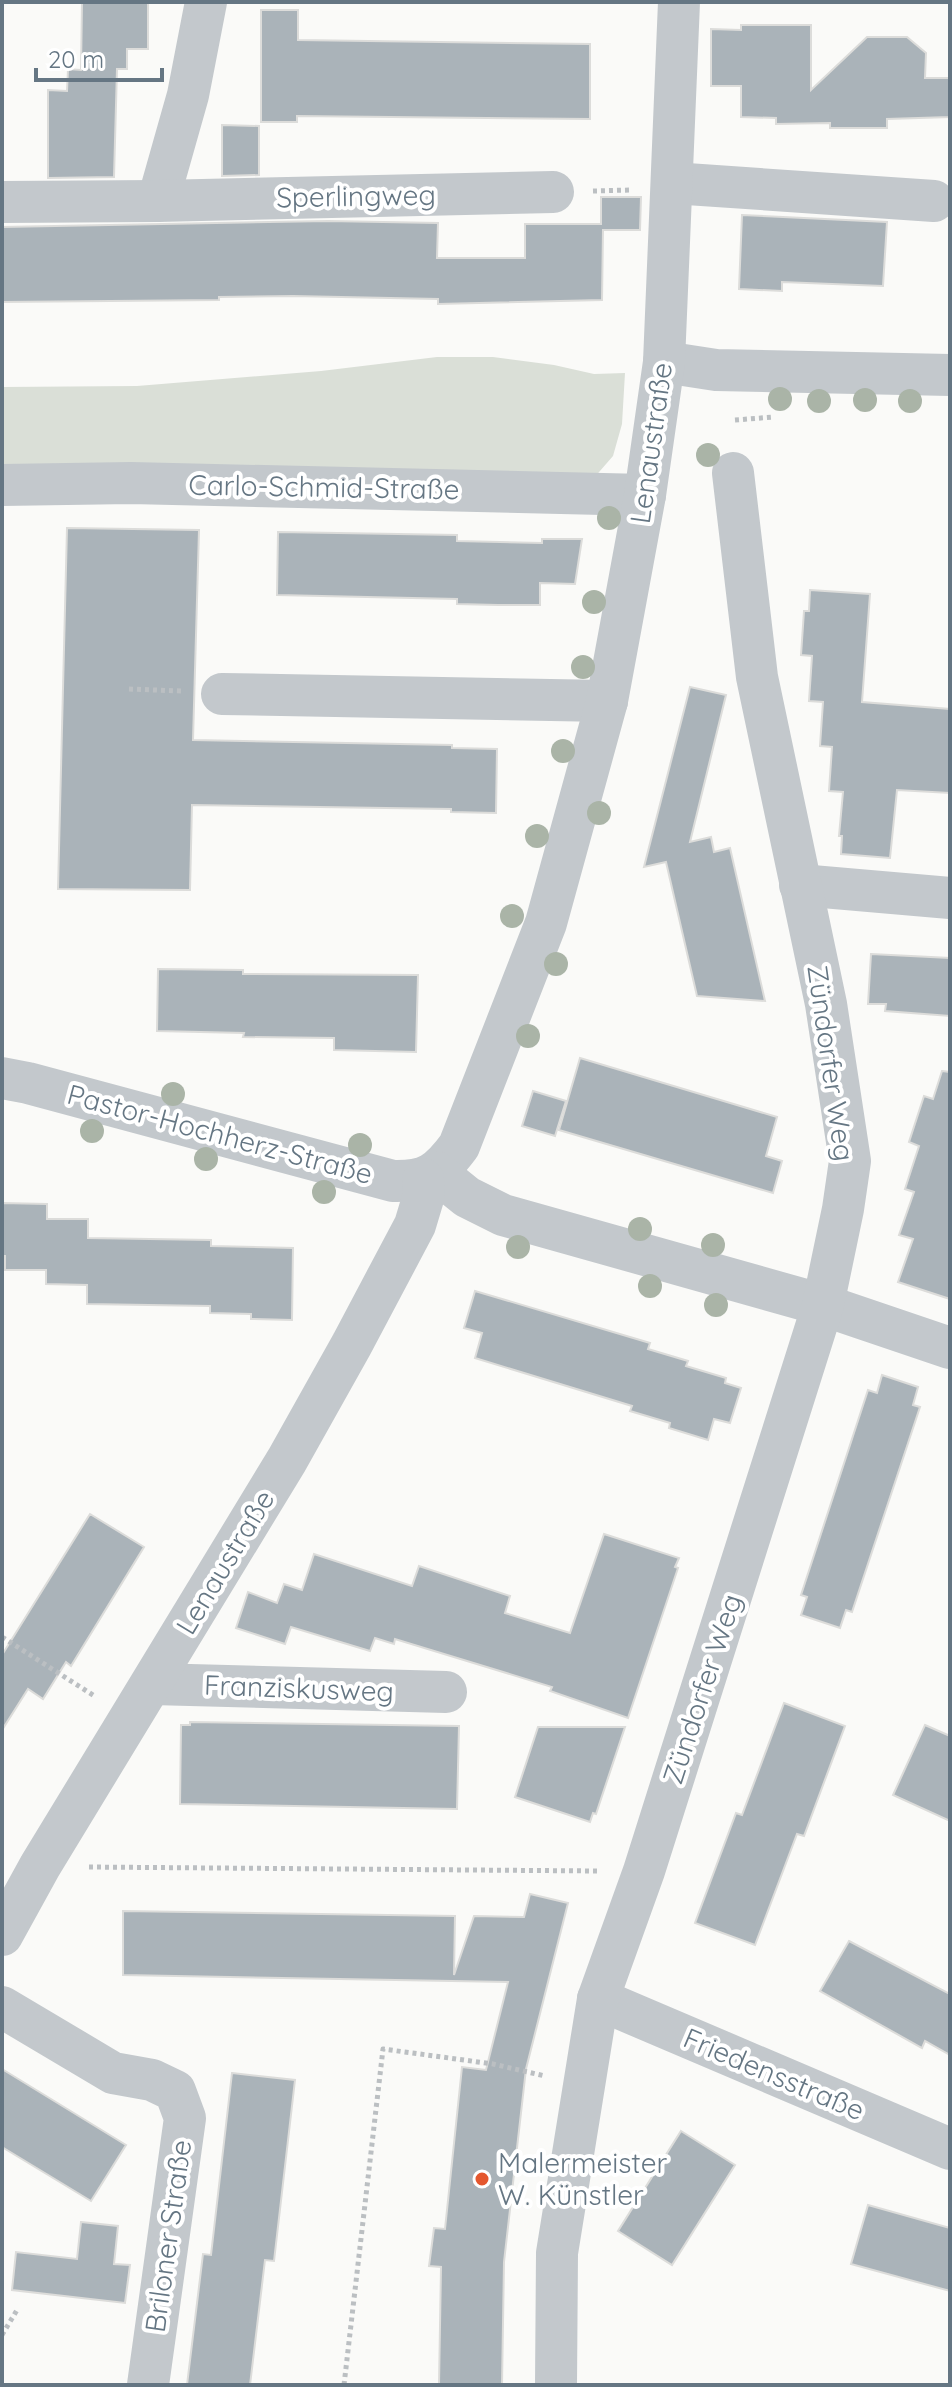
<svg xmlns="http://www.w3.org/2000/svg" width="952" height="2387" viewBox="0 0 952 2387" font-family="Quicksand,sans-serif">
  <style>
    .green { fill: #dadfd7 }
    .building { fill: #aab3b9; stroke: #dcdcda; stroke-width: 2 }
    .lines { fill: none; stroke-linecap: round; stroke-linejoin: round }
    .path { stroke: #bbbfc2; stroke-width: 5; stroke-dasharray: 4 4; stroke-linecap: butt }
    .minor { stroke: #c3c8cc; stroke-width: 42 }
    .tree { fill: #aab4a7 }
    .poi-dot { fill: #e4572e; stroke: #fff; stroke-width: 3 }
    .labels { text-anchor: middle; stroke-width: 8; stroke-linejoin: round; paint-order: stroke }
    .street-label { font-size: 28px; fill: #657683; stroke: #fff }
    .poi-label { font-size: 28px; fill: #657683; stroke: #fff; text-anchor: start }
  </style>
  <rect width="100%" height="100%" fill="#fafaf8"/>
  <path class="green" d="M437,357H493L554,365L594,374L625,373L622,424L613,456L593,479L2,473V387L137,386L321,371Z"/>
  <g class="building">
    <path d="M82,2H148V49H127V69H117L114,177L48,178V90L67,91L68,69L81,70Z"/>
    <path d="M261,10H298V40L590,44V119L297,116V122H261Z"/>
    <path d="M741,25H811V90L867,37H907L926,53L925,78H950V117L887,119V128H830V123L776,124V118L741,117V86H711V29L741,30Z"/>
    <path d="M222,125L259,126V175L222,176Z"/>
    <path d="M601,197H641L640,230H603L602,300L438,304V299L293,296L219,297V300L2,302V227L328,221L438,223L437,258H525V224H601Z"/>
    <path d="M742,215L887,222L883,286L782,282V291L739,289Z"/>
    <path d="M67,528L199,530L193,740L452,745V748L497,749L496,813L451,812V809L192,805L190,890L58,889Z"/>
    <path d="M278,532L457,535V541L500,542L542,543V539H582L575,584L540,583V605H498L457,604V599L277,595Z"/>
    <path d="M810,590L870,594L862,702L950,709V793L897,790L890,858L841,854L842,836H839L843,792L829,791L832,747L820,746L823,702L809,701L812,656L801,655L804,611H809Z"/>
    <path d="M690,687L726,695L690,842L711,837L714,852L730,848L765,1001L697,996L666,862L644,867Z"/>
    <path d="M871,954L950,958V1016L885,1011L886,1004H868Z"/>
    <path d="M158,969L243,970V974L418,975L416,1052L334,1050V1038L243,1037L244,1033L157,1031Z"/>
    <path d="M580,1058L777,1117L766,1156L782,1161L773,1193L559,1130Z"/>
    <path d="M942,1071L950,1072V1299L898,1282L913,1239L899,1235L914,1192L905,1189L919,1146L909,1142L924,1096L933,1099Z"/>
    <path d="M533,1091L566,1101L555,1136L522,1126Z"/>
    <path d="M2,1203L47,1204V1219H88V1238L211,1240V1246L293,1248L292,1320L251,1319V1314L210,1313V1306L87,1304V1285L46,1284V1270H5V1256H2Z"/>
    <path d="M475,1291L650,1343L648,1349L688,1361L686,1366L726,1378L725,1383L741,1388L730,1423L714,1419L708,1440L669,1428L670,1423L630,1411L632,1406L475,1358L482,1333L464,1328Z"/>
    <path d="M882,1375L918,1387L913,1405L920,1407L852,1612L846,1610L840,1628L801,1615L807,1597L801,1595L868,1390L877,1393Z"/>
    <path d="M90,1514L144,1547L71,1666L66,1662L43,1699L28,1689L2,1730V1655Z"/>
    <path d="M604,1534L679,1558L675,1567L678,1568L628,1718L550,1691L552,1687L395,1639L394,1644L375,1638L370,1651L291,1627L285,1644L236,1628L248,1592L277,1603L284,1584L302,1590L314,1554L412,1586L419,1566L510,1596L505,1613L570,1633Z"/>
    <path d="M784,1703L845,1726L804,1836L797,1834L755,1945L695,1923L736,1813L742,1815Z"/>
    <path d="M190,1722L459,1726L457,1809L180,1804L181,1725H190Z"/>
    <path d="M925,1725L950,1736V1821L893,1795Z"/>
    <path d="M538,1727H625L596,1814L593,1813L590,1822L515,1797Z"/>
    <path d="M530,1894L568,1903L526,2069L504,2262L502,2385H439L441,2267L429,2266L434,2228L445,2229L462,2067L486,2070L508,1982L123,1975V1911L455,1916L454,1975L474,1916L524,1917Z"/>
    <path d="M849,1941L950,1994V2055L925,2041L922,2048L820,1991Z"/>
    <path d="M2,2069L126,2145L91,2201L2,2147Z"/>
    <path d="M232,2073L295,2080L274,2261L265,2260L250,2385H187L203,2254L211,2255Z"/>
    <path d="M681,2131L735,2165L672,2265L618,2231Z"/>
    <path d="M868,2205L950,2228V2291L851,2264Z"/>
    <path d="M81,2222L118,2226L114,2264L130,2265L125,2303L12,2290L16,2252L77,2259Z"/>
  </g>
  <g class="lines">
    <g class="path">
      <path d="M593,191L630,190"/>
      <path d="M735,420L774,417"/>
      <path d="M129,689L181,691"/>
      <path d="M2,1637L96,1697"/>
      <path d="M89,1867L599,1871"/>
      <path d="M2,2335L17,2310"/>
      <path d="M344,2385L383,2049L493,2064L545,2076"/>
    </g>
    <g class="minor">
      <path d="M672,183L934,201"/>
      <path d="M158,201L188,95L206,2"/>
      <path d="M2,202L158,201L553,192"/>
      <path d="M664,362L716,370L950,375"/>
      <path d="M2,485L131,483L645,495"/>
      <path d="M222,694L607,701"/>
      <path d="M800,885L950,898"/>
      <path d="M2,1078L28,1083L393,1181C427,1182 439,1173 459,1146L546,923L607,701L645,495L664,362L679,2"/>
      <path d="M436,1172L467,1197L503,1215L823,1305L950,1348"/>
      <path d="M152,1684L446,1692"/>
      <path d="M2,1935L40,1866L287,1460L352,1344L415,1225L424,1195L423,1179"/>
      <path d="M598,1999L950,2149"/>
      <path d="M2,2007L113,2073L152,2080L175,2091L185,2118L148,2385"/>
      <path d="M556,2385L557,2253L598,1999L644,1871L823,1305L843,1209L850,1161L826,1004L757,677L733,473"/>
    </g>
  </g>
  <g class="tree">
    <circle cx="780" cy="399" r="12"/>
    <circle cx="865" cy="400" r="12"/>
    <circle cx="819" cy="401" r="12"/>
    <circle cx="910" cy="401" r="12"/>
    <circle cx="708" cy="455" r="12"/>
    <circle cx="609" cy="518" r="12"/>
    <circle cx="594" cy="602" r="12"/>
    <circle cx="583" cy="667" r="12"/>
    <circle cx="563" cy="751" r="12"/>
    <circle cx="599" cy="813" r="12"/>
    <circle cx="537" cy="836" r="12"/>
    <circle cx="512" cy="916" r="12"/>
    <circle cx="556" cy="964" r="12"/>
    <circle cx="528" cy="1036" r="12"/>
    <circle cx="173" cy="1094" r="12"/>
    <circle cx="92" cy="1131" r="12"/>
    <circle cx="360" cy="1145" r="12"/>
    <circle cx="206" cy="1159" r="12"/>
    <circle cx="324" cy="1192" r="12"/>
    <circle cx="640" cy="1229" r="12"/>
    <circle cx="713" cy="1245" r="12"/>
    <circle cx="518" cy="1247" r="12"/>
    <circle cx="650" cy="1286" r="12"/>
    <circle cx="716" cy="1305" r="12"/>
  </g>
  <circle class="poi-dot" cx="482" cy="2179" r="8"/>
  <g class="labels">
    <g class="street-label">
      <text transform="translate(356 196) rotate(-1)" y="10">Sperlingweg</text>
      <text transform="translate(651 443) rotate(-82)" y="10">Lenaustraße</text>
      <text transform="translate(324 487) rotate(1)" y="10">Carlo-Schmid-Straße</text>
      <text transform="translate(831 1063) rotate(82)" y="10">Zündorfer Weg</text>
      <text transform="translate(220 1134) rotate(15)" y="10">Pastor-Hochherz-Straße</text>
      <text transform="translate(225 1562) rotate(-59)" y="10">Lenaustraße</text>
      <text transform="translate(299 1688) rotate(2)" y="10">Franziskusweg</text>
      <text transform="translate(702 1689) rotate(-72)" y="10">Zündorfer Weg</text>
      <text transform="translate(774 2074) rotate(23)" y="10">Friedensstraße</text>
      <text transform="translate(168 2236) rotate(-82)" y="10">Briloner Straße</text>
    </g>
    <g class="poi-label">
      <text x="498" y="2173">Malermeister<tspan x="498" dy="32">W. Künstler</tspan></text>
    </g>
  </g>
  <rect width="952" height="2387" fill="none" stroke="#657683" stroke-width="8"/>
  <path d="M36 68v12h126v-12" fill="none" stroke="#657683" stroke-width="4"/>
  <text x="48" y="68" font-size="24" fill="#657683" stroke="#ffffff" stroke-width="6" paint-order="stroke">20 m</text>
</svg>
